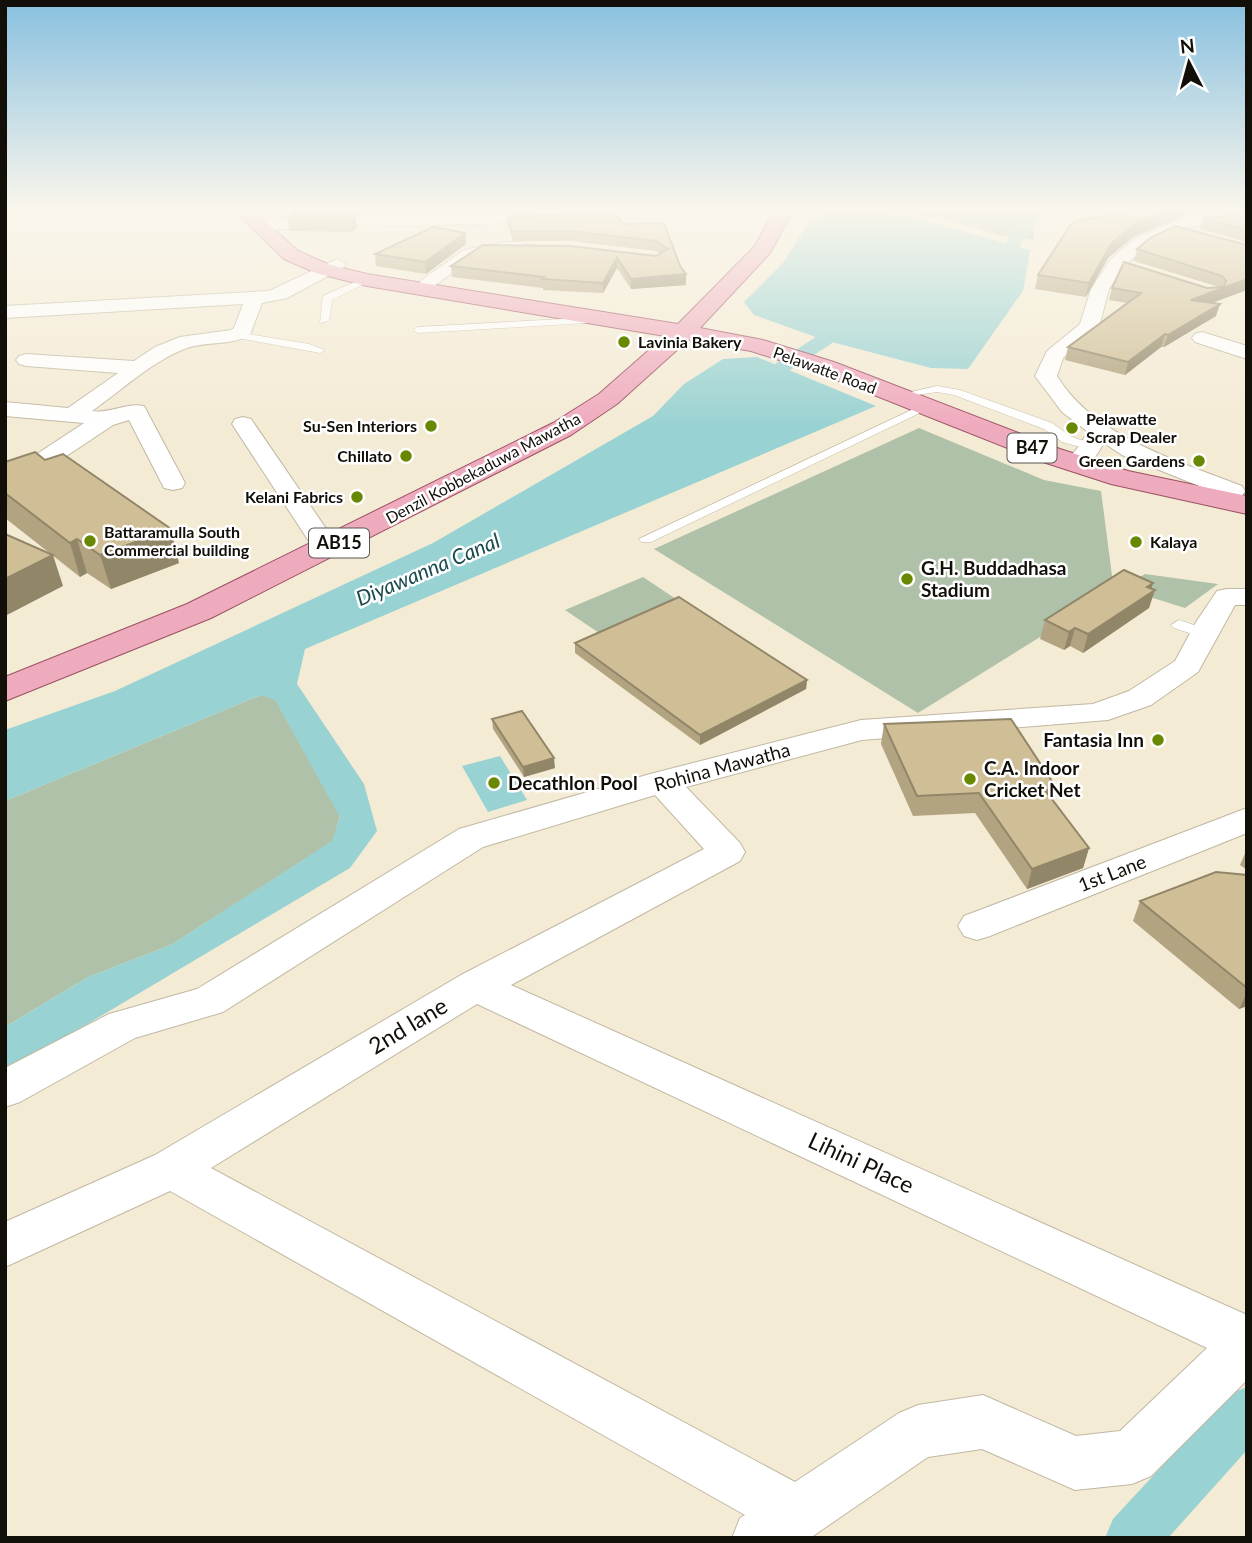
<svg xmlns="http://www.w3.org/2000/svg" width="1252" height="1543" viewBox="0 0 1252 1543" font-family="Lato,sans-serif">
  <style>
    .green { fill: #afc2a9 }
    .water { fill: #99d2d2 }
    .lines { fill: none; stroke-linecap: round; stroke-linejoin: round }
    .canal { fill: #99d2d2; fill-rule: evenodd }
    .service-casing { stroke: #c1b8a2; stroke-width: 1 }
    .minor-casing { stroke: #c1b8a2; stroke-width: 2 }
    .primary-casing { stroke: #9a5062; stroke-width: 2 }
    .service { fill: #fff; fill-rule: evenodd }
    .minor { fill: #fff; fill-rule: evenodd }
    .primary { fill: #efabbe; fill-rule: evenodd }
    .wall { fill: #b3a481 }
    .shaded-wall { fill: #928669 }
    .building { fill: #d0bf96; stroke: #928669; stroke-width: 2 }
    .poi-dot { fill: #698802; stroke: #fff; stroke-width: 2.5 }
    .labels { text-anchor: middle; stroke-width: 5; stroke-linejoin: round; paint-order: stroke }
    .far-poi-label { font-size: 16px; font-weight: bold; fill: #120f08; stroke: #fff; text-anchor: start }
    .far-street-label { font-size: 16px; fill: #120f08; stroke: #fff }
    .shield { fill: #fff; stroke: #595752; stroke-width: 2 }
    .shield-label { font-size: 18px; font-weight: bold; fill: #120f08 }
    .poi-label { font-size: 19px; font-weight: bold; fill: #120f08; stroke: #fff; text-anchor: start }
    .street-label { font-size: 19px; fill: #120f08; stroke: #fff }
    .water-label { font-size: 21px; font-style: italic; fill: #194b4c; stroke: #fff }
    .near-street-label { font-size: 23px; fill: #120f08; stroke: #fff }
  </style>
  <rect width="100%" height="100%" fill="#f4ebd5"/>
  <g class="green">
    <path d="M891,211H1033L1034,240L998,235L950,220Z"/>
    <path d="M919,428L1044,480L1101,491L1114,591L918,713L654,549Z"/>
    <path d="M1145,574L1218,584L1185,608L1121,588Z"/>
    <path d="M643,577L682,603L605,637L565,610Z"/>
    <path d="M261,695L275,699L340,816L333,841L171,945L88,977L5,1027V801Z"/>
  </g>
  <g class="water">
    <path d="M834,211L905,215L1030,250L1023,291L968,369L931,368L824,340L754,315L744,302L784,262L808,223Z"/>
    <path d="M757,357L876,406L305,649L297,684L364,784L377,831L350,868L5,1073V1027L88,977L171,945L332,841L340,817L275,700L261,695L5,801V730L115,691L433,543L653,416L684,384L723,359Z"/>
    <path d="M500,756L527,800L488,812L462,766Z"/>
  </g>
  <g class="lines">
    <g class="canal">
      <path d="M1027,211H1042L1019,247H1007L1005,244Z"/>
      <path d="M824,334L831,336L834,340L831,344L753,394H739L736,390L817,336Z"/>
      <path d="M1247,1387V1450L1168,1538H1105L1113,1519L1229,1394Z"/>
    </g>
    <defs>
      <g id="service">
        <path d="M364,278L372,280L332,300L329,321L320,323L323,296Z"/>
        <path d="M600,317L605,320L604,322L418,333L413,330L418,327Z"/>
        <path d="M236,332L309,344L325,350L320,353L232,337L231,335Z"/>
        <path d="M937,386L960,390L1052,423L1070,436L1097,446L1091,450L1062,442L1044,429L954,395L937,392L917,395L911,392Z"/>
        <path d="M924,404L930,407L928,409L651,542H641L639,539Z"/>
        <path d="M1179,620L1209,630L1212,633L1204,638L1174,628L1171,625Z"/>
      </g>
      <g id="minor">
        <path d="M576,211H641L623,220L404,226L332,224L259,232L251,227L259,222L332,214L404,216Z"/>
        <path d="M1247,211V221L1188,227L1146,247L1123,267L1109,289L1099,327L1063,358L1057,376C1094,437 1178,461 1242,486L1245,491L1242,496L1233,498L1224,496L1122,455L1104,443C1095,458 1086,473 1066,468L1062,463L1076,450L1088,432L1062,412L1035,376L1047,351L1080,324L1091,289L1110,260L1134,239L1185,217Z"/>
        <path d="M505,242H521L530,247C520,257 500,251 487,254C467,259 451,274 434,286L428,287L419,282L464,250Z"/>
        <path d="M337,259L346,264L343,268L287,298L262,303L250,335C231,346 207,341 187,348C152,361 122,390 92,411C110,414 127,402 144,406L185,483L182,488L173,490L164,488L129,420L113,425L14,491L5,493V475L84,423L5,416V402L68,408L118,373L26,366L19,364L16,360L19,356L26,354L134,361L155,347L180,337L231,330L234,328L243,304L5,318V306L269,291Z"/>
        <path d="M1202,332L1247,346V359L1195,342L1192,338L1195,334Z"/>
        <path d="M243,417L251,419L340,549L336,555L327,557L318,555L314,549L232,424L235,419Z"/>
        <path d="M1227,589H1247V605H1235L1198,672L1151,705L1108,720L862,740L686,787L740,843L745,852L740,861L511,985L1247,1315V1380L1151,1476L1132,1484L1075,1490L982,1449L928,1457L810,1538H732L740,1518L745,1515L170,1191L5,1267V1222L155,1155L461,975L704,849L655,795L483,847L223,1012L135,1038L20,1102L5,1107V1068L109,1014L197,989L459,829L650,774L861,720L1093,704L1129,691L1175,661L1196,622L1217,591ZM477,1004L1207,1348L1120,1431L1076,1436L983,1395L918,1405L899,1413L795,1482L211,1168Z"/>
        <path d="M1247,808V833L990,936L977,940L964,936L958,926L964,916Z"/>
      </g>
      <path id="primary" d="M234,211H254L298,251L330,265L367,274L678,324L755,246L774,211H793L770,253L700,328L763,340L834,362L1060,449L1128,471L1247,496V514L1111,484L1040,461L816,372L751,351L688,340L617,404L571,435L211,618L5,701V677L187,604L553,423L599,394L665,336L367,286L316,273L284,259Z"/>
    </defs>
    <use href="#service" class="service-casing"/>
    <use href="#minor" class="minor-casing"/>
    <use href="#primary" class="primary-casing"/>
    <use href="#service" class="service"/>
    <use href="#minor" class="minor"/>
    <use href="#primary" class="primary"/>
  </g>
  <g class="wall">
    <path d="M332,211H372L371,212Z"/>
    <path d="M1247,213V242L1200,229L1203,218Z"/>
    <path d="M355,214L357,227L352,232L289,231L287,218Z"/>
    <path d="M1187,214L1133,237L1108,258L1086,297L1035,289L1038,275Z"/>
    <path d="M507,216L623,224L664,223L686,285L631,289L617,268L603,293L543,290V288L452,277L451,266L656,256L660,254L656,251L570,241H513L508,226Z"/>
    <path d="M465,233L466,244L426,274L376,266L375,254Z"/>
    <path d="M1247,245V290L1212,303L1216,316L1164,347H1161L1125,375L1065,360L1068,347L1127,303L1109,300L1112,288L1219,287L1134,261L1137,249Z"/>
    <path d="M5,462L179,563L111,589L87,573L80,577L5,518Z"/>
    <path d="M1151,589L1149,608L1083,653L1070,646L1064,650L1040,639L1045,620Z"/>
    <path d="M575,643L807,680L806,689L700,745L575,653Z"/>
    <path d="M492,719L555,768L524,777L493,729Z"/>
    <path d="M884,724L1057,789L1053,801L1089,848L1083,868L1027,889L975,813L913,816L881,744Z"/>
    <path d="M1247,849V870L1240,865Z"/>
    <path d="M1247,875V1006L1239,1009L1133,921L1140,901Z"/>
  </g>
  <g class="shaded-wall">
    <path d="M291,211H332L292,216Z"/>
    <path d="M1166,211H1188L1187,214L1133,237L1108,258L1086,297L1089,283L1111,244L1136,223Z"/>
    <path d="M355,214L357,227L352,232L350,219Z"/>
    <path d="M465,233L466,244L426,274L425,262Z"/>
    <path d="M617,258V268L603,293V283Z"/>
    <path d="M686,274V285L631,289V279Z"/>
    <path d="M1247,279V290L1187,312L1191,300Z"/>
    <path d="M1220,304L1216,316L1164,347L1168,335Z"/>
    <path d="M1165,334L1161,347L1125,375L1128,362Z"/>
    <path d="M171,529L179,563L111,589L100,555Z"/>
    <path d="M77,539L87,573L80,577L70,543Z"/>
    <path d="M53,555L63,586L5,616V579Z"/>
    <path d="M1153,583L1150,594L1155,590L1149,608L1083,653L1088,634Z"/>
    <path d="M1075,628L1070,646L1064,650L1069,632Z"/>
    <path d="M807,680L806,689L700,745V735Z"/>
    <path d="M554,758L555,768L524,777L523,767Z"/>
    <path d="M1089,848L1083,868L1027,889L1032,869Z"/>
    <path d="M1247,993V1006L1239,1009Z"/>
  </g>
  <g class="building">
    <path d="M1125,211H1166L1136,223L1111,244L1089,283L1038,275L1071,224L1078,221Z"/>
    <path d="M615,213L623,224L664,223L680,266L686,274L631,279L617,258L603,283L542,279L544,277L451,266L483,245L570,246L656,256L668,249L656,241L570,231H512L507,216Z"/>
    <path d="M1247,213V230L1203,218Z"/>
    <path d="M330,214H355L350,219L287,218Z"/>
    <path d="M1175,226L1247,245V279L1191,300L1220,304L1168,335L1165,334L1128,362L1068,347L1141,293L1112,288L1124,262L1207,288L1224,287L1226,281L1222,276L1137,249L1150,238Z"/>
    <path d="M433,227L465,233L425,262L375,254Z"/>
    <path d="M35,452L45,460L63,454L171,529L100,555L77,539L70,543L5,493V462Z"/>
    <path d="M5,534L53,555L5,579Z"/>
    <path d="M1124,570L1153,583L1147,587L1155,590L1088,634L1075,628L1069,632L1045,620Z"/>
    <path d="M679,597L807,680L700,735L575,643Z"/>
    <path d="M522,711L554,758L523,767L492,719Z"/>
    <path d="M1011,719L1057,789L1045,790L1089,848L1032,869L979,793L917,796L884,724Z"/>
    <path d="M1216,872L1247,875V988L1140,901Z"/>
  </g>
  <linearGradient id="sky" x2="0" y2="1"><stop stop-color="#88c0df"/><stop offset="0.49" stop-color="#faf6ec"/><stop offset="1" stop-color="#faf6ec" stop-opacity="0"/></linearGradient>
  <rect width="1252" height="427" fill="url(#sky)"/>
  <g class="poi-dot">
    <circle cx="624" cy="342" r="7"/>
    <circle cx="431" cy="426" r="7"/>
    <circle cx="1072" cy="428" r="7"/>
    <circle cx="406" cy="456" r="7"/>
    <circle cx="1199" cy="461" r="7"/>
    <circle cx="357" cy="497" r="7"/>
    <circle cx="90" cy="541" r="7"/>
    <circle cx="1136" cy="542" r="7"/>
    <circle cx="907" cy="579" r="7"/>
    <circle cx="1158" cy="740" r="7"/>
    <circle cx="970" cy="779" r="7"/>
    <circle cx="494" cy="783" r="7"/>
  </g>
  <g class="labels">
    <g class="far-poi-label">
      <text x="638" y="348">Lavinia Bakery</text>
      <text x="1086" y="425">Pelawatte<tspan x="1086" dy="18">Scrap Dealer</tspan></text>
      <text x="417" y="432" text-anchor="end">Su-Sen Interiors</text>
      <text x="392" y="462" text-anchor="end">Chillato</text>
      <text x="1185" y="467" text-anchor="end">Green Gardens</text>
      <text x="343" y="503" text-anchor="end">Kelani Fabrics</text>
      <text x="104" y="538">Battaramulla South<tspan x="104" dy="18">Commercial building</tspan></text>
      <text x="1150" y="548">Kalaya</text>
    </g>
    <g class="far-street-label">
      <text transform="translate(825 370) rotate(20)" y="6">Pelawatte Road</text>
      <text transform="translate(483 468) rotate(-28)" y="6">Denzil Kobbekaduwa Mawatha</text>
    </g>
    <g class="shield">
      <rect x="1007.5" y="433.5" width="49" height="29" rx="5"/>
      <rect x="309" y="528.5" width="60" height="29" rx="5"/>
    </g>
    <g class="shield-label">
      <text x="1032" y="454">B47</text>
      <text x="339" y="549">AB15</text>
    </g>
    <g class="poi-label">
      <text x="921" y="575">G.H. Buddadhasa<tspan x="921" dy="22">Stadium</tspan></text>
      <text x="1144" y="747" text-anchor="end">Fantasia Inn</text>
      <text x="984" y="775">C.A. Indoor<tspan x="984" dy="22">Cricket Net</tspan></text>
      <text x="508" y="790">Decathlon Pool</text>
    </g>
    <g class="street-label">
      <text transform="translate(722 767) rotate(-15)" y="7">Rohina Mawatha</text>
      <text transform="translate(1112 873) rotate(-21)" y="7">1st Lane</text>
    </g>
    <g class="water-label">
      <text transform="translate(428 570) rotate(-23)" y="7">Diyawanna Canal</text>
    </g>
    <g class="near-street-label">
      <text transform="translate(408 1026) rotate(-31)" y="8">2nd lane</text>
      <text transform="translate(861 1163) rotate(25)" y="8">Lihini Place</text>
    </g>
  </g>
  <rect width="1252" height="1543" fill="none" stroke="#120f08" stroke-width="14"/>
  <g transform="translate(1189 63) rotate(354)" stroke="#ffffff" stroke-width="5" paint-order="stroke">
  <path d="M0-5L12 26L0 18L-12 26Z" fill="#120f08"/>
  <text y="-10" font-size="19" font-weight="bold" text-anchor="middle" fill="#120f08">N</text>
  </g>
</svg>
